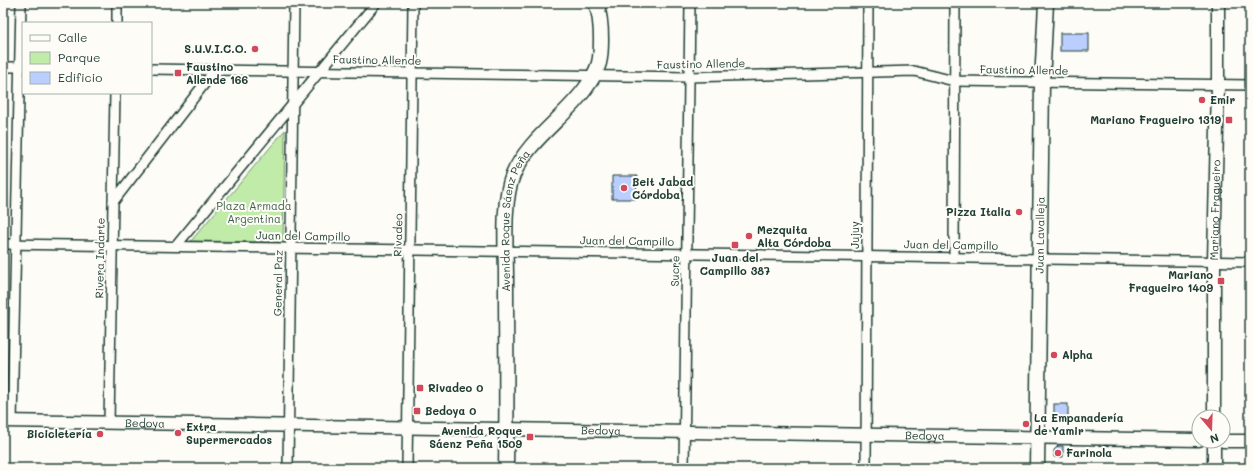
<svg xmlns="http://www.w3.org/2000/svg" width="1253" height="471" viewBox="0 0 1253 471" font-family="Mali,sans-serif">
  <style>
    .green { fill: #c1eba8; stroke: #70946e }
    .building { fill: #bacfff; stroke: #1f3d34 }
    .lines { fill: none; stroke-linecap: round; stroke-linejoin: round }
    .minor-casing { stroke: #1f3d34; stroke-width: 12 }
    .secondary-casing { stroke: #1f3d34; stroke-width: 15 }
    .primary-casing { stroke: #1f3d34; stroke-width: 17 }
    .minor { stroke: #fdfcf7; stroke-width: 9 }
    .secondary { stroke: #fdfcf7; stroke-width: 12 }
    .primary { stroke: #fdfcf7; stroke-width: 14 }
    .poi-dot { fill: #d1495b; stroke: #fdfcf7; stroke-width: 1.5 }
    .labels { text-anchor: middle; stroke-width: 4; stroke-linejoin: round; paint-order: stroke }
    .poi-label { font-size: 11px; font-weight: bold; fill: #1f3d34; stroke: #fdfcf7; text-anchor: start }
    .street-label { font-size: 11px; fill: #1f3d34; stroke: #fdfcf7 }
    .park-label { font-size: 11px; fill: #3f604b; stroke: #fdfcf7 }
  </style>
  <rect width="100%" height="100%" fill="#fdfcf7"/>
  <filter id="ink" filterUnits="userSpaceOnUse"><feTurbulence type="fractalNoise" baseFrequency=".025" numOctaves="2"/><feDisplacementMap in="SourceGraphic" scale="8" xChannelSelector="R" yChannelSelector="G"/><feConvolveMatrix kernelMatrix="1 2 1 2 8 2 1 2 1" color-interpolation-filters="sRGB"/></filter>
  <g filter="url(#ink)">
    <path class="green" d="M285,130L283,242L191,241Z"/>
    <g class="building">
      <rect x="1060" y="33" width="29" height="18"/>
      <path d="M612,176H637L636,199H612Z"/>
      <rect x="1054" y="404" width="14" height="15"/>
      <path d="M1058,446H1063V457H1054V450Z"/>
    </g>
    <g class="lines">
      <defs>
        <g id="minor">
          <path d="M117,23V3"/>
          <path d="M3,67H23"/>
          <path d="M151,69L689,77L914,71L954,81L1250,85"/>
          <path d="M113,202L215,70"/>
          <path d="M3,244L1250,262"/>
          <path d="M176,246L376,3"/>
          <path d="M954,257L955,3"/>
          <path d="M3,404L12,420"/>
          <path d="M12,422L21,3"/>
          <path d="M109,423L115,93"/>
          <path d="M288,468L294,3"/>
          <path d="M407,468L413,3"/>
          <path d="M684,468L690,3"/>
          <path d="M866,468L868,3"/>
        </g>
        <g id="secondary">
          <path id="s1" d="M1214,417V261L1218,85V3"/>
          <path id="s2" d="M3,421L1199,440"/>
          <path d="M1214,441V468"/>
          <path d="M1223,441H1250"/>
        </g>
        <g id="primary">
          <path id="s3" d="M506,468C507,404 506,341 506,277C506,248 502,201 513,175C528,140 563,119 585,89C591,81 596,73 599,63C601,55 601,47 601,39C601,27 600,14 596,3"/>
          <path id="s4" d="M1037,468L1042,83L1046,3"/>
        </g>
      </defs>
      <use href="#minor" class="minor-casing"/>
      <use href="#secondary" class="secondary-casing"/>
      <use href="#primary" class="primary-casing"/>
      <use href="#minor" class="minor"/>
      <use href="#secondary" class="secondary"/>
      <use href="#primary" class="primary"/>
    </g>
  </g>
  <g class="poi-dot">
    <circle cx="255" cy="49" r="4"/>
    <rect x="174" y="69" width="8" height="8" rx="2"/>
    <circle cx="1202" cy="100" r="4"/>
    <rect x="1225" y="116" width="8" height="8" rx="2"/>
    <circle cx="624" cy="188" r="4"/>
    <circle cx="1019" cy="212" r="4"/>
    <circle cx="749" cy="236" r="4"/>
    <rect x="731" y="241" width="8" height="8" rx="2"/>
    <rect x="1217" y="277" width="8" height="8" rx="2"/>
    <circle cx="1054" cy="355" r="4"/>
    <rect x="416" y="384" width="8" height="8" rx="2"/>
    <rect x="413" y="407" width="8" height="8" rx="2"/>
    <circle cx="1026" cy="424" r="4"/>
    <circle cx="178" cy="433" r="4"/>
    <circle cx="100" cy="434" r="4"/>
    <rect x="526" y="433" width="8" height="8" rx="2"/>
    <circle cx="1058" cy="453" r="4"/>
  </g>
  <g class="labels">
    <g class="poi-label">
      <text x="247" y="53" text-anchor="end">S.U.V.I.C.O.</text>
      <text x="186" y="71">Faustino<tspan x="186" dy="13">Allende 166</tspan></text>
      <text x="1210" y="104">Emir</text>
      <text x="1221" y="124" text-anchor="end">Mariano Fragueiro 1319</text>
      <text x="632" y="186">Beit Jabad<tspan x="632" dy="13">Córdoba</tspan></text>
      <text x="1011" y="216" text-anchor="end">Pizza Italia</text>
      <text x="757" y="234">Mezquita<tspan x="757" dy="13">Alta Córdoba</tspan></text>
      <text x="735" y="262" text-anchor="middle">Juan del<tspan x="735" dy="13">Campillo 387</tspan></text>
      <text x="1213" y="279" text-anchor="end">Mariano<tspan x="1213" dy="13">Fragueiro 1409</tspan></text>
      <text x="1062" y="359">Alpha</text>
      <text x="428" y="392">Rivadeo 0</text>
      <text x="425" y="415">Bedoya 0</text>
      <text x="1034" y="422">La Empanadería<tspan x="1034" dy="13">de Yamir</tspan></text>
      <text x="186" y="431">Extra<tspan x="186" dy="13">Supermercados</tspan></text>
      <text x="522" y="435" text-anchor="end">Avenida Roque<tspan x="522" dy="13">Sáenz Peña 1509</tspan></text>
      <text x="92" y="438" text-anchor="end">Bicicletería</text>
      <text x="1066" y="457">Farinola</text>
    </g>
    <g class="street-label">
      <text transform="translate(377 60) rotate(1)" y="4">Faustino Allende</text>
      <text transform="translate(701 64) rotate(-1)" y="4">Faustino Allende</text>
      <text transform="translate(1024 70) rotate(1)" y="4">Faustino Allende</text>
      <text dy="4" stroke="none"><textPath href="#s1" startOffset="207">Mariano Fragueiro</textPath></text>
      <text dy="4" stroke="none"><textPath href="#s3" startOffset="249">Avenida Roque Sáenz Peña</textPath></text>
      <text transform="translate(398 235) rotate(-89)" y="4">Rivadeo</text>
      <text transform="translate(855 235) rotate(-90)" y="4">Jujuy</text>
      <text dy="4" stroke="none"><textPath href="#s4" startOffset="233">Juan Lavalleja</textPath></text>
      <text transform="translate(303 236) rotate(1)" y="4">Juan del Campillo</text>
      <text transform="translate(627 241) rotate(1)" y="4">Juan del Campillo</text>
      <text transform="translate(951 245) rotate(1)" y="4">Juan del Campillo</text>
      <text transform="translate(100 258) rotate(-89)" y="4">Rivera Indarte</text>
      <text transform="translate(675 271) rotate(-89)" y="4">Sucre</text>
      <text transform="translate(278 283) rotate(-89)" y="4">General Paz</text>
      <text dy="4" stroke="none"><textPath href="#s2" startOffset="142">Bedoya</textPath></text>
      <text dy="4" stroke="none"><textPath href="#s2" startOffset="598">Bedoya</textPath></text>
      <text dy="4" stroke="none"><textPath href="#s2" startOffset="922">Bedoya</textPath></text>
    </g>
    <g class="park-label">
      <text x="254" y="210">Plaza Armada<tspan x="254" dy="13">Argentina</tspan></text>
    </g>
  </g>
  <rect width="1253" height="471" fill="none" stroke="#fdfcf7" stroke-width="16"/>
  <rect x="8" y="8" width="1237" height="455" fill="none" stroke="#1f3d34" stroke-width="1.5" filter="url(#ink)"/>
  <rect x="22" y="22" width="130" height="72" fill="#fdfcf7" stroke="#a4b0a9"/>
  <rect x="30" y="35" width="20" height="6" fill="#fdfcf7" stroke="#a4b0a9"/>
  <text x="58" y="42" font-size="12" fill="#1f3d34">Calle</text>
  <rect x="30" y="52" width="20" height="12" fill="#c1eba8" stroke="#a4b0a9"/>
  <text x="58" y="62" font-size="12" fill="#1f3d34">Parque</text>
  <rect x="30" y="72" width="20" height="12" fill="#bacfff" stroke="#a4b0a9"/>
  <text x="58" y="82" font-size="12" fill="#1f3d34">Edificio</text>
  <g transform="translate(1211 429) rotate(161)"><circle r="19" fill="#fdfcf7" stroke="#a4b0a9"/>
  <path d="M0-3L7 15L0 10L-7 15Z" fill="#d1495b"/>
  <text y="-6" font-size="11" font-weight="bold" text-anchor="middle" fill="#1f3d34">N</text>
  </g>
</svg>
